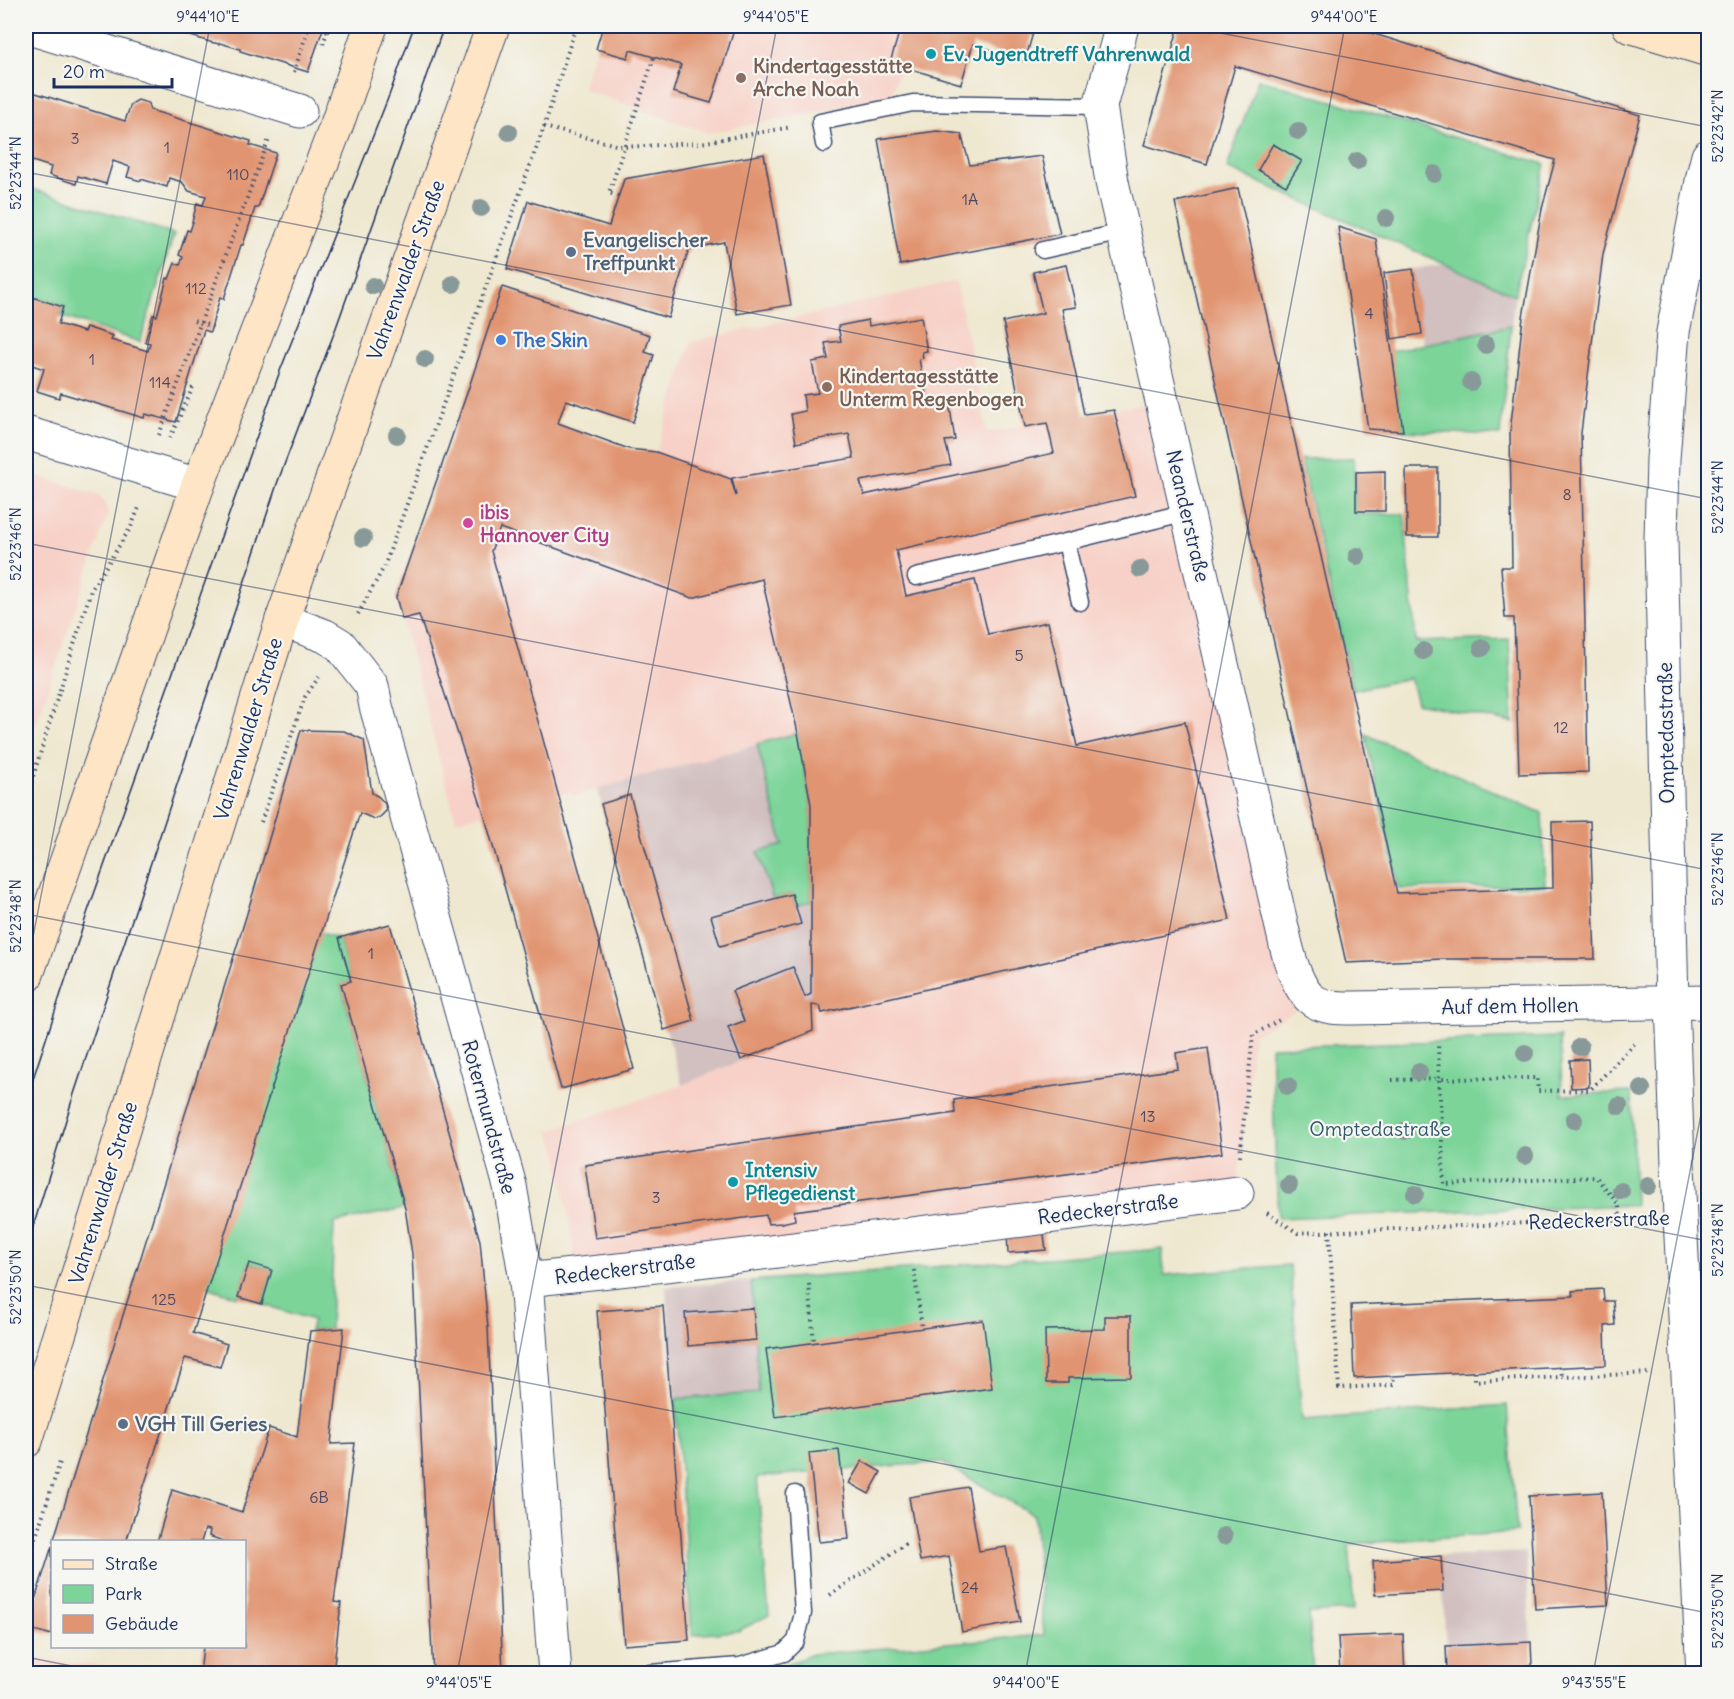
<svg xmlns="http://www.w3.org/2000/svg" width="1734" height="1699" viewBox="0 0 1734 1699" font-family="Delius,sans-serif">
  <style>
    .built { fill: #f7d1c7 }
    .industrial { fill: #d2bfc0 }
    .green { fill: #7cd499; stroke: #4c827c; stroke-width: 1.5 }
    .building { fill: #e19471 }
    .lines { fill: none; stroke-linecap: round; stroke-linejoin: round }
    .lane-casing { stroke: #3b4b6f; stroke-width: 19 }
    .street-casing { stroke: #3b4b6f; stroke-width: 35 }
    .secondary-casing { stroke: #3b4b6f; stroke-width: 35 }
    .path { stroke: #3b4b6f; stroke-width: 4; stroke-dasharray: 1.5 4.5; stroke-linecap: butt }
    .lane { stroke: #fff; stroke-width: 16 }
    .street { stroke: #fff; stroke-width: 33 }
    .secondary { stroke: #fde5c5; stroke-width: 33 }
    .tram { stroke: #1b2f5e; stroke-width: 1.5 }
    .tree { fill: #88999a }
    .ticks { fill: none; stroke: #1b2f5e; stroke-width: 1.5; stroke-opacity: 0.45 }
    .culture-dot { fill: #0f9aa8; stroke: #f6f6f2; stroke-width: 2 }
    .education-dot { fill: #8d6e63; stroke: #f6f6f2; stroke-width: 2 }
    .service-dot { fill: #5c6f8a; stroke: #f6f6f2; stroke-width: 2 }
    .shop-dot { fill: #3f7fe0; stroke: #f6f6f2; stroke-width: 2 }
    .hotel-dot { fill: #d1479c; stroke: #f6f6f2; stroke-width: 2 }
    .labels { text-anchor: middle; stroke-width: 4.5; stroke-linejoin: round; paint-order: stroke }
    .number-label { font-size: 16px; fill: #4c4863 }
    .culture-label { font-size: 20px; font-weight: bold; fill: #0d838f; stroke: #f6f6f2; text-anchor: start }
    .education-label { font-size: 20px; font-weight: bold; fill: #785e54; stroke: #f6f6f2; text-anchor: start }
    .service-label { font-size: 20px; font-weight: bold; fill: #4e5e75; stroke: #f6f6f2; text-anchor: start }
    .street-label { font-size: 20px; fill: #1b2f5e; stroke: #f6f6f2 }
    .shop-label { font-size: 20px; font-weight: bold; fill: #366cbe; stroke: #f6f6f2; text-anchor: start }
    .hotel-label { font-size: 20px; font-weight: bold; fill: #b23c85; stroke: #f6f6f2; text-anchor: start }
    .park-label { font-size: 20px; fill: #33586d; stroke: #f6f6f2 }
    .neatline { fill: none; stroke: #1b2f5e; stroke-width: 2 }
    .ticks-label { font-size: 15px; text-anchor: middle; fill: #1b2f5e }
  </style>
  <rect width="100%" height="100%" fill="#f6f6f2"/>
  <filter id="ink" filterUnits="userSpaceOnUse"><feTurbulence type="fractalNoise" baseFrequency=".0167" numOctaves="2"/><feDisplacementMap in="SourceGraphic" scale="12" xChannelSelector="R" yChannelSelector="G"/><feConvolveMatrix kernelMatrix="1 2 1 2 8 2 1 2 1" color-interpolation-filters="sRGB"/></filter>
  <filter id="wash" filterUnits="userSpaceOnUse"><feTurbulence type="fractalNoise" baseFrequency=".008" numOctaves="4" result="noise"/><feDisplacementMap in="SourceGraphic" scale="24" xChannelSelector="R" yChannelSelector="G"/><feGaussianBlur stdDeviation="1.35" result="paint"/><feColorMatrix in="noise" values="0 0 0 0 0 0 0 0 0 0 0 0 0 0 0 0 0 1.4 0 .05"/><feComposite in="paint" operator="in"/></filter>
  <g filter="url(#wash)">
    <rect width="100%" height="100%" fill="#efe8d0"/>
    <g class="built">
      <path d="M603,26H901L890,63L900,67L890,99L708,133L582,89Z"/>
      <path d="M956,281L987,432L1162,401L1313,1000L1253,1035L1237,1193L578,1275L558,1154L549,1131L682,1085L813,1031L798,733L573,796L571,791L456,821L396,597L467,393L629,449L656,452L691,342Z"/>
      <path d="M26,472L100,496L106,504L108,513L26,754Z"/>
      <path d="M26,1658L166,1673H26Z"/>
    </g>
    <g class="industrial">
      <path d="M1447,264L1515,295L1511,326L1423,345L1413,269Z"/>
      <path d="M798,733L811,805V994L813,1031L682,1085L597,789Z"/>
      <path d="M751,1281L759,1393L675,1399L666,1287Z"/>
      <path d="M1526,1552L1532,1666L1447,1670L1441,1556Z"/>
    </g>
    <g class="green">
      <path d="M1258,79L1545,164L1515,295L1227,168Z"/>
      <path d="M26,187L174,234L140,342L61,316L64,306L26,294Z"/>
      <path d="M1511,326L1500,435L1403,431L1391,351Z"/>
      <path d="M1354,458L1356,514H1404L1416,642L1509,639L1513,723L1417,703L1410,678L1353,690L1301,459Z"/>
      <path d="M798,733L811,805V901L796,906L792,894L773,899L758,852L783,845L757,744Z"/>
      <path d="M1365,734L1542,813L1545,885L1399,889Z"/>
      <path d="M320,933L339,938L351,981L341,985L405,1208L334,1223L330,1329L310,1331L313,1320L262,1304L272,1270L249,1263L238,1297L207,1287Z"/>
      <path d="M1560,1037L1562,1095L1631,1092L1635,1205L1278,1218L1271,1047Z"/>
      <path d="M1162,1249L1164,1275L1290,1265L1302,1420L1507,1405L1517,1532L1349,1544L1354,1610L1309,1613L1313,1673H766L813,1654L1044,1635L1034,1515L941,1462L757,1477L769,1615L738,1631L692,1635L675,1399L759,1393L751,1281Z"/>
    </g>
    <g id="blocks">
      <g class="building">
        <path d="M160,26H324L308,72L240,51V49L220,43L219,44L210,42Z"/>
        <path d="M603,26H720L734,30L711,103L673,92L681,65L630,50L628,58L596,49Z"/>
        <path d="M901,26H1035L1025,61L973,44L961,84L890,63Z"/>
        <path d="M1179,26H1348L1640,115L1603,254L1581,433L1588,772L1519,774L1514,618H1505L1501,567H1512L1510,432L1523,317L1542,209L1555,160L1235,66L1207,164L1144,145Z"/>
        <path d="M26,90L125,121L131,104L138,100L148,103L150,110L251,141L250,145L276,153L258,208H255L243,245H241L224,299L220,297L210,332L204,330L176,422L145,414L144,418L61,393L59,398L37,391L44,369L26,363V295L63,307L58,324L84,332L86,327L113,336L111,340L148,351L150,343L145,342L153,315L157,316L167,278L169,279L175,263L180,265L183,257L179,255L187,230L190,231L193,222H192L197,203L203,205L206,196L189,191L182,182L169,178L167,187L141,179V181L127,177L130,167L113,161L106,184L78,176L76,184L49,175L51,167L26,159Z"/>
        <path d="M937,131L961,134L970,165L1042,156L1060,234L900,265L878,139Z"/>
        <path d="M1273,144L1302,161L1286,186L1258,170Z"/>
        <path d="M764,154L791,305L737,314L724,242L689,249L668,318L507,269L528,201L609,226L624,179Z"/>
        <path d="M1238,188L1397,893L1553,888L1552,822L1590,821L1595,959H1443L1346,963L1175,202Z"/>
        <path d="M1338,227L1376,239L1403,431L1368,429Z"/>
        <path d="M1066,265L1076,307L1062,309L1084,414L1114,410L1135,496L896,550L906,596L975,580L988,634L1048,622L1077,746L1185,722L1230,920L822,1013L820,1006L812,1005L813,1031L741,1060L728,1027L744,1021L732,991L793,967L805,997L811,994V805L798,733L762,579L692,598L500,528L491,551L634,1069L561,1089L484,814L419,615L402,619L396,597L467,393L502,287L650,335L645,352L654,355L633,422L566,400L558,423L629,449L656,452L731,479L736,496L732,478L854,458L849,434L796,443L791,414L805,411L803,395L818,393L812,362L828,359L825,343L841,341L838,326L868,320L869,326L921,317L927,351L922,352L923,358L919,359L928,406L949,402L955,440L945,441L951,465L860,481L864,495L1054,453L1047,423L1025,427L1003,322L1043,313L1033,272Z"/>
        <path d="M1413,269L1422,334L1392,339L1384,273Z"/>
        <path d="M1406,468H1438V537H1407Z"/>
        <path d="M1385,471V511H1356V472Z"/>
        <path d="M301,730L344,731L364,740L372,793L379,797L385,804L386,811L380,817L374,819L360,813L193,1333L227,1344L220,1367L185,1358L126,1542H53L249,907Z"/>
        <path d="M630,795L694,1021L664,1030L601,804Z"/>
        <path d="M792,894L801,924L720,946L711,916Z"/>
        <path d="M390,924L480,1241L488,1328L503,1674H433L412,1254L405,1208L341,984L351,981L339,938Z"/>
        <path d="M1208,1048L1222,1153L794,1211L795,1220L782,1223L768,1224L766,1215L595,1238L585,1165L955,1113L954,1100L1178,1069L1176,1053Z"/>
        <path d="M1588,1059L1589,1087L1571,1088L1570,1060Z"/>
        <path d="M1043,1228L1046,1250L1008,1253L1007,1232Z"/>
        <path d="M249,1263L272,1270L262,1304L238,1297Z"/>
        <path d="M1603,1289L1604,1301H1613L1615,1325L1605,1326L1606,1365L1354,1378L1351,1305L1573,1296L1572,1291Z"/>
        <path d="M663,1306L689,1640L624,1645L597,1311Z"/>
        <path d="M753,1308L756,1340L688,1346L685,1313Z"/>
        <path d="M1105,1316H1131V1377L1068,1378V1383H1046L1045,1330L1105,1329Z"/>
        <path d="M983,1320L992,1388L775,1417L766,1349Z"/>
        <path d="M344,1328L331,1444L355,1443L334,1602L341,1603L333,1674H200L203,1647H244V1542H226L209,1536L210,1530L205,1529L201,1542H157L172,1490L242,1512L269,1428L297,1437L310,1331Z"/>
        <path d="M839,1450L849,1539L819,1542L809,1453Z"/>
        <path d="M862,1461L881,1472L869,1494L849,1483Z"/>
        <path d="M968,1487L979,1551L1006,1547L1020,1622L962,1632L949,1556L920,1561L909,1497Z"/>
        <path d="M1602,1492L1608,1605L1535,1609L1529,1496Z"/>
        <path d="M52,1546V1635L26,1628Z"/>
        <path d="M1441,1556L1443,1591L1375,1595L1373,1561Z"/>
        <path d="M1403,1634L1405,1674H1340L1338,1637Z"/>
        <path d="M1531,1642L1532,1666L1447,1670L1446,1646Z"/>
      </g>
    </g>
  </g>
  <g filter="url(#ink)">
    <use href="#blocks" fill-opacity="0" stroke="#3b4b6f" stroke-width="1.5"/>
    <g class="lines">
      <defs>
        <g id="lane">
          <path d="M824,144L820,122L913,103L1100,106"/>
          <path d="M1043,250L1123,232"/>
          <path d="M916,577L1066,542"/>
          <path d="M1080,602L1066,542L1187,512"/>
          <path d="M638,1674L740,1666L784,1653L796,1641L803,1613L795,1494"/>
        </g>
        <g id="street">
          <path d="M1122,26L1100,106L1112,182L1286,945C1290,961 1299,992 1314,1001C1325,1008 1339,1008 1352,1008L1708,1002"/>
          <path d="M26,27L300,111"/>
          <path d="M26,433L198,485"/>
          <path d="M282,620L325,636L340,645L372,686L376,706L510,1186L526,1280L555,1674"/>
          <path d="M526,1280L674,1264L1237,1193"/>
          <path d="M1703,1674L1680,1217L1672,1003L1661,539L1663,459L1673,332L1703,176L1708,156"/>
        </g>
        <g id="secondary">
          <path d="M1629,26L1708,50"/>
          <path d="M26,977L198,485L337,124L371,26"/>
          <path d="M26,1441L282,620L493,26"/>
        </g>
      </defs>
      <use href="#lane" class="lane-casing"/>
      <use href="#street" class="street-casing"/>
      <use href="#secondary" class="secondary-casing"/>
      <g class="path">
        <path d="M323,44L329,26"/>
        <path d="M294,72L309,26"/>
        <path d="M544,127L624,147L700,143L792,127"/>
        <path d="M618,196L609,193L654,57"/>
        <path d="M194,321L217,328"/>
        <path d="M159,435L269,139"/>
        <path d="M170,438L193,387"/>
        <path d="M358,614L384,567L544,127L576,26"/>
        <path d="M26,799L91,590L131,527L140,505"/>
        <path d="M261,822L305,697L319,677"/>
        <path d="M1392,1080L1439,1079L1438,1042"/>
        <path d="M1240,1156L1253,1035L1281,1019"/>
        <path d="M1267,1213L1298,1233L1644,1218"/>
        <path d="M1620,1220L1619,1205L1596,1177L1444,1184L1439,1079L1537,1078L1538,1091L1590,1090L1637,1041"/>
        <path d="M1329,1231L1339,1388L1393,1385L1394,1375"/>
        <path d="M914,1270L922,1328"/>
        <path d="M809,1284L814,1343"/>
        <path d="M1561,1367L1562,1377"/>
        <path d="M1475,1372V1381L1652,1373"/>
        <path d="M26,1567L61,1459"/>
        <path d="M830,1595L907,1543"/>
      </g>
      <use href="#lane" class="lane"/>
      <use href="#street" class="street"/>
      <use href="#secondary" class="secondary"/>
      <g class="tram">
        <path d="M26,1100L88,911L280,371L390,93L414,26"/>
        <path d="M26,1250L73,1097L278,481L333,336L444,26"/>
      </g>
    </g>
    <g class="tree">
      <circle cx="1298" cy="131" r="9"/>
      <circle cx="509" cy="132" r="9"/>
      <circle cx="1357" cy="161" r="9"/>
      <circle cx="1434" cy="174" r="9"/>
      <circle cx="481" cy="208" r="9"/>
      <circle cx="1386" cy="218" r="9"/>
      <circle cx="453" cy="284" r="9"/>
      <circle cx="373" cy="286" r="9"/>
      <circle cx="1486" cy="345" r="9"/>
      <circle cx="425" cy="359" r="9"/>
      <circle cx="1471" cy="382" r="9"/>
      <circle cx="397" cy="435" r="9"/>
      <circle cx="363" cy="538" r="9"/>
      <circle cx="1357" cy="556" r="9"/>
      <circle cx="1140" cy="569" r="9"/>
      <circle cx="1482" cy="648" r="9"/>
      <circle cx="1423" cy="651" r="9"/>
      <circle cx="1580" cy="1047" r="9"/>
      <circle cx="1525" cy="1053" r="9"/>
      <circle cx="1419" cy="1072" r="9"/>
      <circle cx="1288" cy="1086" r="9"/>
      <circle cx="1642" cy="1089" r="9"/>
      <circle cx="1619" cy="1106" r="9"/>
      <circle cx="1574" cy="1120" r="9"/>
      <circle cx="1405" cy="1131" r="9"/>
      <circle cx="1525" cy="1156" r="9"/>
      <circle cx="1289" cy="1185" r="9"/>
      <circle cx="1648" cy="1186" r="9"/>
      <circle cx="1621" cy="1191" r="9"/>
      <circle cx="1415" cy="1194" r="9"/>
      <circle cx="1224" cy="1536" r="9"/>
    </g>
  </g>
  <path class="ticks" d="M1184,26L1708,127M26,172L1708,499M26,543L1708,870M26,914L1708,1241M26,973L210,26M26,1285L1708,1613M26,1657L112,1674M457,1674L777,26M1025,1674L1345,26M1593,1674L1708,1078"/>
  <g class="culture-dot">
    <circle cx="931" cy="54" r="6"/>
    <circle cx="733" cy="1182" r="6"/>
  </g>
  <g class="education-dot">
    <circle cx="741" cy="78" r="6"/>
    <circle cx="827" cy="387" r="6"/>
  </g>
  <g class="service-dot">
    <circle cx="571" cy="252" r="6"/>
    <circle cx="123" cy="1424" r="6"/>
  </g>
  <circle class="shop-dot" cx="501" cy="340" r="6"/>
  <circle class="hotel-dot" cx="468" cy="523" r="6"/>
  <g class="labels">
    <g class="number-label">
      <text x="75" y="144">3</text>
      <text x="167" y="153">1</text>
      <text x="238" y="180">110</text>
      <text x="970" y="205">1A</text>
      <text x="196" y="294">112</text>
      <text x="1369" y="319">4</text>
      <text x="92" y="365">1</text>
      <text x="160" y="388">114</text>
      <text x="1567" y="500">8</text>
      <text x="1019" y="661">5</text>
      <text x="1561" y="733">12</text>
      <text x="371" y="959">1</text>
      <text x="1148" y="1122">13</text>
      <text x="656" y="1203">3</text>
      <text x="164" y="1305">125</text>
      <text x="319" y="1503">6B</text>
      <text x="970" y="1593">24</text>
    </g>
    <g class="culture-label">
      <text x="943" y="61">Ev. Jugendtreff Vahrenwald</text>
      <text x="745" y="1177">Intensiv<tspan x="745" dy="23">Pflegedienst</tspan></text>
    </g>
    <g class="education-label">
      <text x="753" y="73">Kindertagesstätte<tspan x="753" dy="23">Arche Noah</tspan></text>
      <text x="839" y="383">Kindertagesstätte<tspan x="839" dy="23">Unterm Regenbogen</tspan></text>
    </g>
    <g class="service-label">
      <text x="583" y="247">Evangelischer<tspan x="583" dy="23">Treffpunkt</tspan></text>
      <text x="135" y="1431">VGH Till Geries</text>
    </g>
    <g class="street-label">
      <text transform="translate(406 270) rotate(-70)" y="7">Vahrenwalder Straße</text>
      <text transform="translate(1188 516) rotate(77)" y="7">Neanderstraße</text>
      <text transform="translate(248 729) rotate(-73)" y="7">Vahrenwalder Straße</text>
      <text transform="translate(1666 733) rotate(-91)" y="7">Omptedastraße</text>
      <text transform="translate(1510 1006) rotate(-1)" y="7">Auf dem Hollen</text>
      <text transform="translate(489 1117) rotate(75)" y="7">Rotermundstraße</text>
      <text transform="translate(103 1193) rotate(-73)" y="7">Vahrenwalder Straße</text>
      <text transform="translate(1108 1209) rotate(-7)" y="7">Redeckerstraße</text>
      <text transform="translate(1599 1220) rotate(-2)" y="7">Redeckerstraße</text>
      <text transform="translate(625 1269) rotate(-7)" y="7">Redeckerstraße</text>
    </g>
    <g class="shop-label">
      <text x="513" y="347">The Skin</text>
    </g>
    <g class="hotel-label">
      <text x="480" y="519">ibis<tspan x="480" dy="23">Hannover City</tspan></text>
    </g>
    <g class="park-label">
      <text x="1380" y="1136">Omptedastraße</text>
    </g>
  </g>
  <rect width="1734" height="1699" fill="none" stroke="#f6f6f2" stroke-width="66"/>
  <rect x="51" y="1540" width="195" height="108" fill="#f6f6f2" stroke="#9ea6b7" stroke-width="1.5"/>
  <rect x="63" y="1560" width="30" height="9" fill="#fde5c5" stroke="#9ea6b7" stroke-width="1.5"/>
  <text x="105" y="1570" font-size="18" fill="#1b2f5e">Straße</text>
  <rect x="63" y="1585" width="30" height="18" fill="#7cd499" stroke="#9ea6b7" stroke-width="1.5"/>
  <text x="105" y="1600" font-size="18" fill="#1b2f5e">Park</text>
  <rect x="63" y="1615" width="30" height="18" fill="#e19471" stroke="#9ea6b7" stroke-width="1.5"/>
  <text x="105" y="1630" font-size="18" fill="#1b2f5e">Gebäude</text>
  <path d="M54 78v9h118v-9" fill="none" stroke="#1b2f5e" stroke-width="3"/>
  <text x="63" y="78" font-size="18" fill="#1b2f5e" stroke="#f6f6f2" stroke-width="4.5" paint-order="stroke">20 m</text>
  <rect x="33" y="33" width="1668" height="1633" class="neatline"/>
  <g class="ticks-label">
    <text x="208" y="22">9°44'10"E</text>
    <text x="776" y="22">9°44'05"E</text>
    <text x="1344" y="22">9°44'00"E</text>
    <text transform="translate(1718 126) rotate(-90)" y="5">52°23'42"N</text>
    <text transform="translate(16 173) rotate(-90)" y="5">52°23'44"N</text>
    <text transform="translate(1718 497) rotate(-90)" y="5">52°23'44"N</text>
    <text transform="translate(16 544) rotate(-90)" y="5">52°23'46"N</text>
    <text transform="translate(1718 869) rotate(-90)" y="5">52°23'46"N</text>
    <text transform="translate(16 916) rotate(-90)" y="5">52°23'48"N</text>
    <text transform="translate(1718 1240) rotate(-90)" y="5">52°23'48"N</text>
    <text transform="translate(16 1287) rotate(-90)" y="5">52°23'50"N</text>
    <text transform="translate(1718 1611) rotate(-90)" y="5">52°23'50"N</text>
    <text x="459" y="1688">9°44'05"E</text>
    <text x="1026" y="1688">9°44'00"E</text>
    <text x="1594" y="1688">9°43'55"E</text>
  </g>
</svg>
